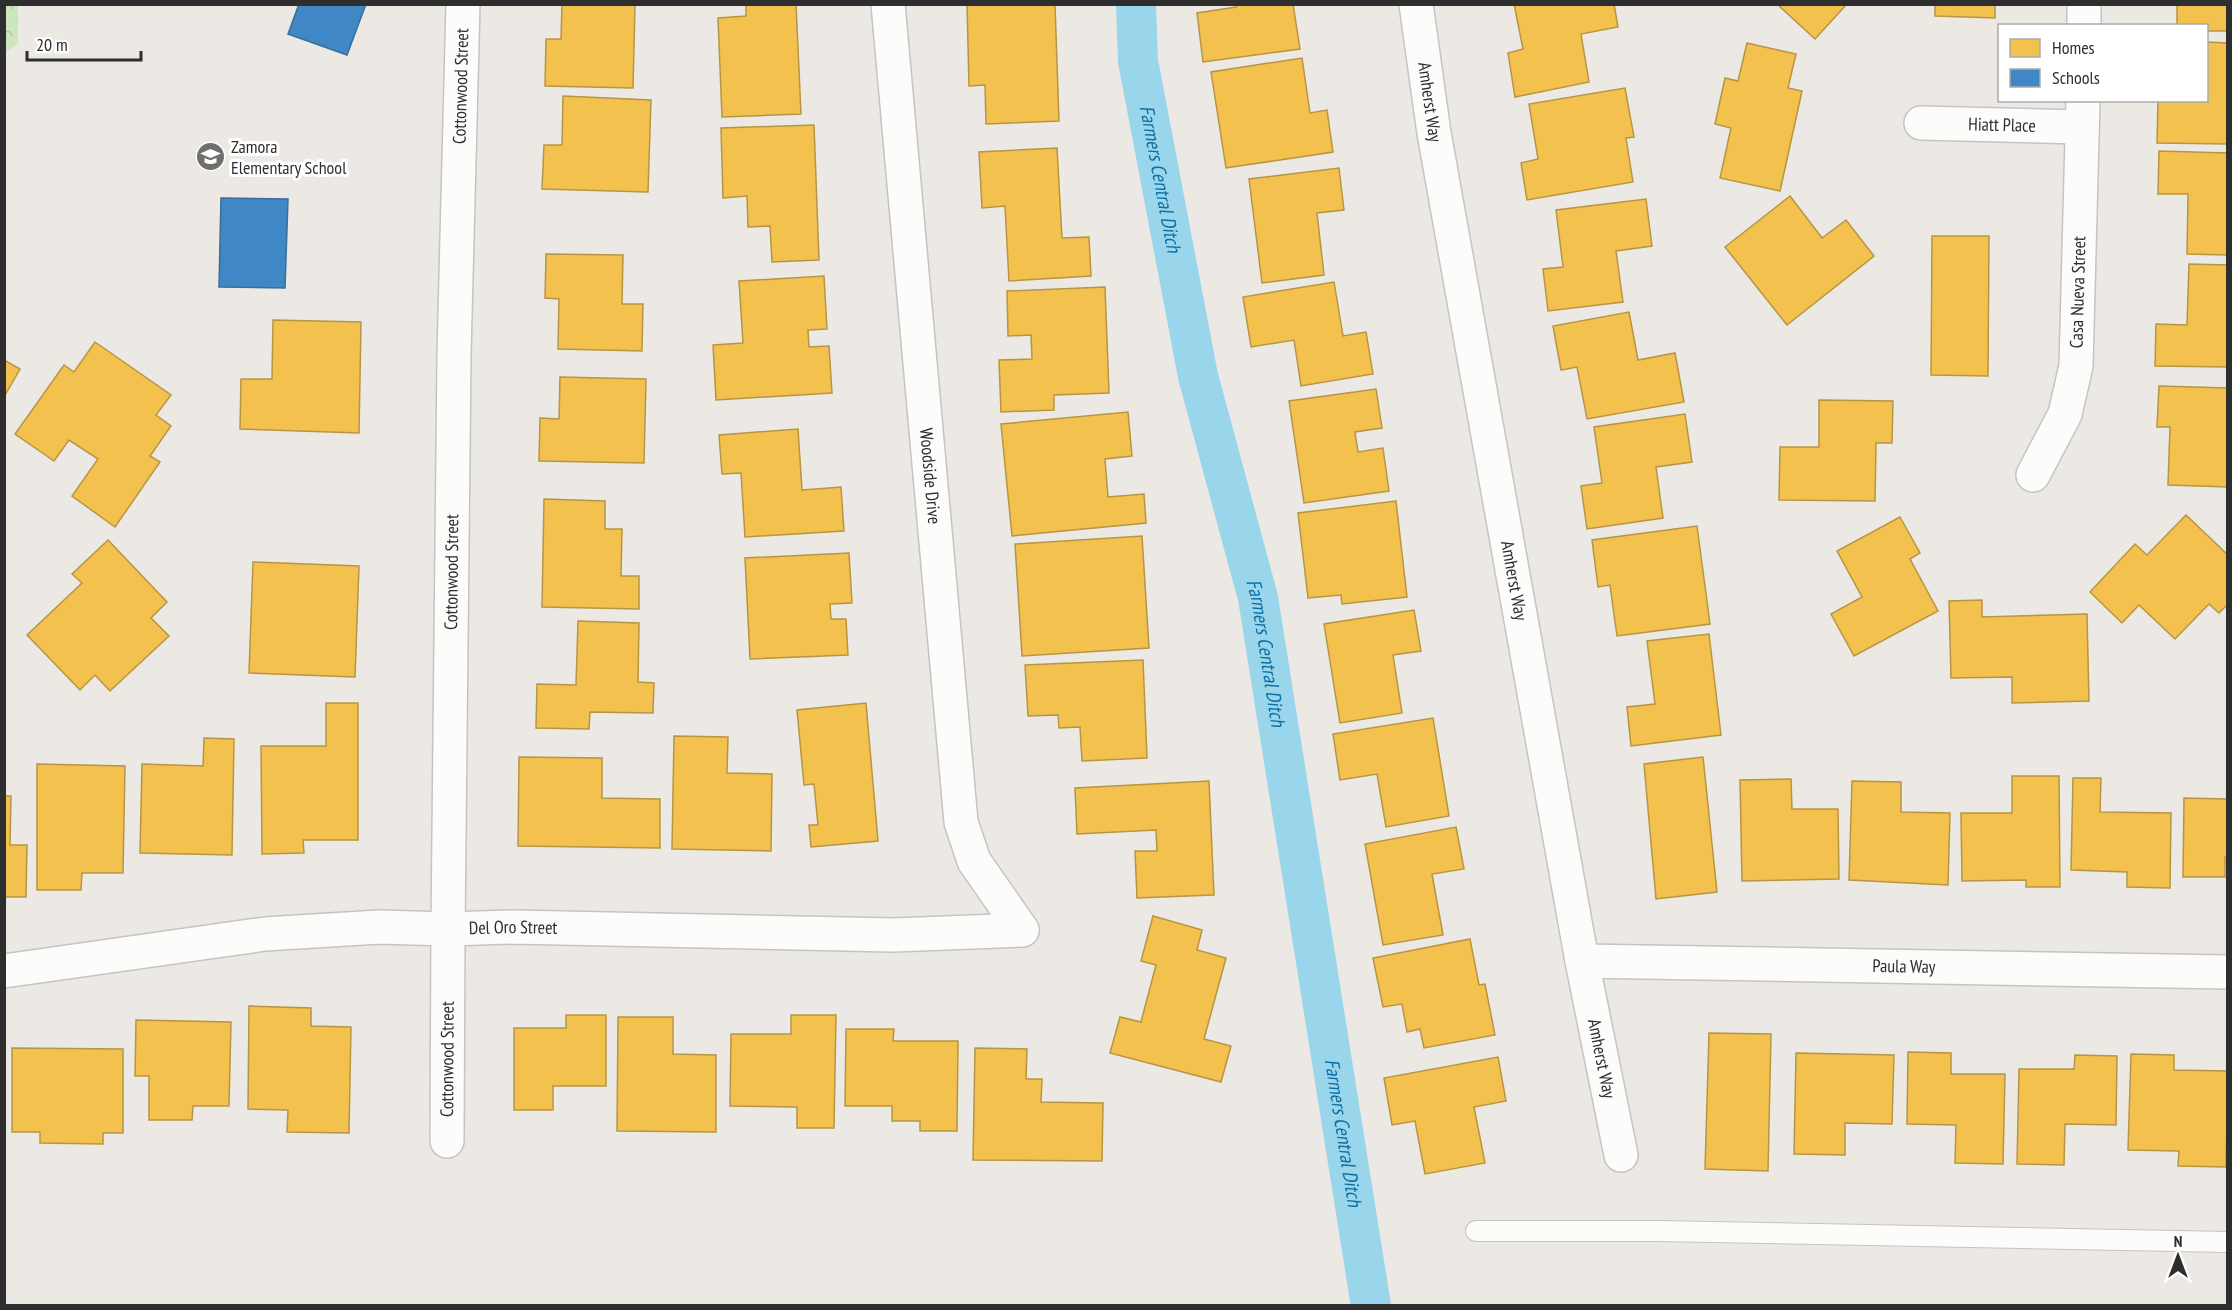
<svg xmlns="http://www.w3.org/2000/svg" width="2232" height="1310" viewBox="0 0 2232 1310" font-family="'PT Sans Narrow',sans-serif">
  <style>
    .forest { fill: url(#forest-crowns) }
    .homes { fill: #f2c14e; stroke: #b79544; stroke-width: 1.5 }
    .schools { fill: #3f88c5; stroke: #3a6d98; stroke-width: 1.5 }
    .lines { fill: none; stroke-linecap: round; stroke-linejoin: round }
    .canal { stroke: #99d6ec; stroke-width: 40 }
    .lane-casing { stroke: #c5c4c5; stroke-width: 22 }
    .street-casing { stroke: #c5c4c5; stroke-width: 36 }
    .secondary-casing { stroke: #c5c4c5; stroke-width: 36 }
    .lane { stroke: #fcfcfb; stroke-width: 20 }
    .street { stroke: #fcfcfb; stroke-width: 33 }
    .secondary { stroke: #fcfcfb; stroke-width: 33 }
    .labels { text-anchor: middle; stroke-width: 6; stroke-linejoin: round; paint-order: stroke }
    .street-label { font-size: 18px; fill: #2e2e2e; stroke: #fff }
    .poi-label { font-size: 18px; fill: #2e2e2e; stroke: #fff; text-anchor: start }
    .water-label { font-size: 20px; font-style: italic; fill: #0d6fa3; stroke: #fff }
  </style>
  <defs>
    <pattern id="forest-crowns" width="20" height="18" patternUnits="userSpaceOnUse" patternTransform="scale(1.5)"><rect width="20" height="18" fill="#cee6be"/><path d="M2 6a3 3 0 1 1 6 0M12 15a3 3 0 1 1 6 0" fill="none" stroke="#b1c6a4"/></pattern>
  </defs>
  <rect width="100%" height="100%" fill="#ece8e4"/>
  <path class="forest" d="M5,4L18,5V43L5,53Z"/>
  <g class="homes">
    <path d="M562,4H635L633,88L545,86L546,39H561Z"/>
    <path d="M746,4H796L801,114L722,117L718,18L746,16Z"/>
    <path d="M967,4H1055L1059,121L986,124L985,85L969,86Z"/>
    <path d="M1236,4H1293L1300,49L1203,62L1197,13L1236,7Z"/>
    <path d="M1514,4H1614L1618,27L1581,34L1589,82L1515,97L1508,53L1523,49Z"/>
    <path d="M1777,4H1847L1815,39Z"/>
    <path d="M1935,4H1995V18L1935,16Z"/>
    <path d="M2177,4H2228V31H2206V26H2177Z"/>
    <path d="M2206,42L2228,43V144L2157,143L2158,100H2206Z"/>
    <path d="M1747,43L1796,54L1788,88L1802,91L1780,191L1720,178L1731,128L1715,124L1725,78L1738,81Z"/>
    <path d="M1302,58L1310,113L1327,110L1333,152L1226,168L1211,72Z"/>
    <path d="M1625,88L1634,137L1626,138L1633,182L1527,200L1521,163L1538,159L1529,104Z"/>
    <path d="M563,96L651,100L648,192L542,189L544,145H562Z"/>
    <path d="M814,125L819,260L772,262L770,226L748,227L747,196L723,198L721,128Z"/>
    <path d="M1057,148L1062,238L1089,237L1091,276L1009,281L1005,206L982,208L979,152Z"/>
    <path d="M2159,151L2228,153V255L2187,254L2188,194H2158Z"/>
    <path d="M1339,168L1344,210L1317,213L1324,275L1262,283L1249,179Z"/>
    <path d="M1790,196L1822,238L1846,220L1874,256L1787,325L1725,247Z"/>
    <path d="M1646,199L1652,246L1616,251L1623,302L1548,311L1543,269L1563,267L1556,210Z"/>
    <path d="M1932,236H1989L1988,376L1931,375Z"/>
    <path d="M546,254L623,255L622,304H643L642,351L558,349L559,299L545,298Z"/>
    <path d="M2189,264L2228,265V367L2155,366L2156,324L2187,325Z"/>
    <path d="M824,276L827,329L808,330L809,347L829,346L832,393L716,400L713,345L743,343L739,281Z"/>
    <path d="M1334,282L1343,336L1366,332L1373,374L1301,386L1294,340L1251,347L1243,297Z"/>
    <path d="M1105,287L1109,393L1054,395V410L1001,412L999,360L1032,359L1031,335L1008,336L1007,291Z"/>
    <path d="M1629,312L1638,360L1675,353L1684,402L1587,419L1577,367L1561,370L1553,326Z"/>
    <path d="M273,320L361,322L359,433L240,429L241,379H272Z"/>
    <path d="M95,342L171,395L156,415L171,426L150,456L160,462L115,527L72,496L98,459L69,440L54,461L15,434L64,365L74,372Z"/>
    <path d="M4,360L20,369L4,397Z"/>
    <path d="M560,377L646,379L644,463L539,461L540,418L559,419Z"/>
    <path d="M2159,386L2228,388V487L2168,485L2170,427H2157Z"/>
    <path d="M1376,389L1382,428L1355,432L1358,452L1383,448L1389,491L1304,503L1289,401Z"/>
    <path d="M1819,400L1893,401L1892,443H1876L1875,501L1779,500L1780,447H1819Z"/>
    <path d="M1128,412L1132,456L1105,459L1108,497L1144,494L1146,523L1012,536L1001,424Z"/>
    <path d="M1685,414L1692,462L1656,467L1663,518L1587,529L1581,486L1602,483L1594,427Z"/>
    <path d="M798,429L802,490L841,487L844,531L745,537L741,473L722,474L719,435Z"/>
    <path d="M544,499L605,501V529H622L621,576H639V609L542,607Z"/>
    <path d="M1396,501L1407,597L1342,604L1341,595L1308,598L1298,513Z"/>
    <path d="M2186,515L2228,555V604L2219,613L2209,604L2175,639L2139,605L2122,623L2090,592L2135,544L2147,555Z"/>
    <path d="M1900,517L1920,553L1910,559L1938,611L1854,656L1831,614L1862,597L1837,551Z"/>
    <path d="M1697,526L1710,624L1617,636L1610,585L1598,587L1592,540Z"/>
    <path d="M1142,536L1149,648L1022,656L1015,544Z"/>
    <path d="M108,540L167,602L151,618L169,636L110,691L95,675L80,690L27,635L82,583L72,574Z"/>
    <path d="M849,553L852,603L830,604L831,619H846L848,655L750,659L745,558Z"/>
    <path d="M253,562L359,566L355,677L249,673Z"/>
    <path d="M1982,600V617L2087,614L2089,701L2012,703V677L1951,678L1949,601Z"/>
    <path d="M1414,610L1421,651L1393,655L1402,713L1340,723L1324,624Z"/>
    <path d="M578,621L639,623L638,682L654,683L653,713L590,712L589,729L536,728L537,684L576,685Z"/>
    <path d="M1709,634L1721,735L1631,746L1627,707L1655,704L1647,641Z"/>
    <path d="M1143,660L1147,758L1082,761L1080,727L1059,728L1058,715L1028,716L1025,665Z"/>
    <path d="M326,703H358V840H303L304,853L262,854L261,746H326Z"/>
    <path d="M866,703L878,841L811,847L809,825H818L814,784L804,785L797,710Z"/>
    <path d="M1433,718L1449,816L1386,827L1377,774L1340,780L1333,734Z"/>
    <path d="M674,736L728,737L727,773L772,774L771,851L672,849Z"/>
    <path d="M204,738L234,739L232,855L140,853L142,764L203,766Z"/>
    <path d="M519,757L602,758V798L660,799V848L518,846Z"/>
    <path d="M1703,757L1717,892L1656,899L1644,764Z"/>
    <path d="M37,764L125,766L123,873H82L81,890H37Z"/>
    <path d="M2012,776H2059L2060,887H2026V880L1962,881L1961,813H2012Z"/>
    <path d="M2073,778H2101L2100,812L2171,813L2170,888L2127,887V872L2071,870Z"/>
    <path d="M1791,779L1792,809H1838L1839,879L1742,881L1740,780Z"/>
    <path d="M1209,781L1214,895L1137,898L1135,851H1157L1156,830L1077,834L1075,788Z"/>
    <path d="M1852,781L1901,782V812L1950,813L1948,885L1849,880Z"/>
    <path d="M4,796H11L10,845H27L26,897H4Z"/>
    <path d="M2184,798L2228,799V857H2225V877H2183Z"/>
    <path d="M1456,827L1464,869L1432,874L1443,935L1383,945L1365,844Z"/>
    <path d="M1153,916L1202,930L1197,950L1226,958L1204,1039L1231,1046L1221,1082L1110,1053L1120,1017L1141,1022L1156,965L1141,961Z"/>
    <path d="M1470,939L1479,985L1485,984L1495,1035L1424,1048L1420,1029L1407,1032L1402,1004L1383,1007L1373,958Z"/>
    <path d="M249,1006L311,1008V1026L351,1027L349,1133L287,1132L288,1110L248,1109Z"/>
    <path d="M566,1015H606V1086H553V1110H514V1028H566Z"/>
    <path d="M791,1015H836L834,1128H797V1107L730,1106L731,1034H791Z"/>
    <path d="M618,1017H673V1054L716,1055V1132L617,1131Z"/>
    <path d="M136,1020L231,1022L229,1106H193L192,1120H149V1076H135Z"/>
    <path d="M846,1029H894L893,1041H958L957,1131H920V1121H892V1106H845Z"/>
    <path d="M1709,1033L1771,1034L1768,1171L1705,1169Z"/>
    <path d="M12,1048L123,1049V1133H103V1144L40,1143V1132H12Z"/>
    <path d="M975,1048L1027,1049L1026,1079H1042L1041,1102L1103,1103L1102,1161L973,1160Z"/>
    <path d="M1908,1052L1951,1053V1074H2005L2003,1164L1955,1163L1956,1125L1907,1124Z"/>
    <path d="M1796,1053L1894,1055L1892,1124L1845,1123V1155L1794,1154Z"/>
    <path d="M2131,1054L2174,1055V1070L2228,1071L2226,1167L2178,1166L2179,1151L2128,1150Z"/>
    <path d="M2075,1055L2117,1056L2116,1125L2065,1124L2064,1165L2017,1164L2019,1069H2074Z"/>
    <path d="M1498,1057L1506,1101L1474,1107L1485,1163L1425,1174L1415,1121L1392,1125L1384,1078Z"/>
  </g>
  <g class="schools">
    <path d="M299,4H366L347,55L288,34Z"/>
    <path d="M221,198L288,199L285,288L219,287Z"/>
  </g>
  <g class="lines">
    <path class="canal" id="s1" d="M1136,4L1138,61L1198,376L1258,598L1371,1306"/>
    <defs>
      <path id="lane" d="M1476,1231H1658L2228,1242"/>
      <g id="street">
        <path id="s2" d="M888,4L961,822L974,861L1022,930"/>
        <path id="s3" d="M1416,4L1434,133L1582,961L1621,1155"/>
        <path d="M2084,26V4"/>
        <path id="s4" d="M1921,123L2082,127"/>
        <path id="s5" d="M2033,475L2065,414L2076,366L2083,100"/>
        <path id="s6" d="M1582,961L2228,972"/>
        <path id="s7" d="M4,971L265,934L379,927L448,929L513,927L893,935L1022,930"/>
        <path id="s8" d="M447,1141L448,929"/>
      </g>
      <g id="secondary">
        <path id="s9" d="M448,929L454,355L463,4"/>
      </g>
    </defs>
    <use href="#lane" class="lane-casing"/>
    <use href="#street" class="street-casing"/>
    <use href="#secondary" class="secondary-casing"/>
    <use href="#lane" class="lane"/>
    <use href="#street" class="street"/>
    <use href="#secondary" class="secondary"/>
  </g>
  <defs>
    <symbol id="school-disc" viewBox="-11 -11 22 22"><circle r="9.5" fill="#706f6e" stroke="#fff"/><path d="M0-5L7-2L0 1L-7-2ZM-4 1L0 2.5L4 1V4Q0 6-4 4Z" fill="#fff"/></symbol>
  </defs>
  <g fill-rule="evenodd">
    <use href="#school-disc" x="194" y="140" width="33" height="33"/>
  </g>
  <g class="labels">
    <g class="street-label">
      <text dy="6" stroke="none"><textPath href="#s9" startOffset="843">Cottonwood Street</textPath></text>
      <text dy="6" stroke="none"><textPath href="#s3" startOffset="99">Amherst Way</textPath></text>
      <text dy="6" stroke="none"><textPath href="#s4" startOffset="81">Hiatt Place</textPath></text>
      <text dy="6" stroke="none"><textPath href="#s5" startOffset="192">Casa Nueva Street</textPath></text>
      <text dy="6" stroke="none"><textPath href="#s2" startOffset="474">Woodside Drive</textPath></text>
      <text dy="6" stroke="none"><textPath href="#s9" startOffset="357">Cottonwood Street</textPath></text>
      <text dy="6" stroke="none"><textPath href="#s3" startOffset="585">Amherst Way</textPath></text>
      <text dy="6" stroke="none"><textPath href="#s7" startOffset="512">Del Oro Street</textPath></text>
      <text dy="6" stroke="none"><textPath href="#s6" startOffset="322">Paula Way</textPath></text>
      <text dy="6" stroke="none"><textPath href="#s8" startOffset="82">Cottonwood Street</textPath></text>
      <text dy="6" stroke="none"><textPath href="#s3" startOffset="1071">Amherst Way</textPath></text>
    </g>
    <g class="poi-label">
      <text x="231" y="153">Zamora<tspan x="231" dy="21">Elementary School</tspan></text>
    </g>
    <g class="water-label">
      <text dy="7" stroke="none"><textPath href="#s1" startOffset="177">Farmers Central Ditch</textPath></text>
      <text dy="7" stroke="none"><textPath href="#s1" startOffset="663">Farmers Central Ditch</textPath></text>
      <text dy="7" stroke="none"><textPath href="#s1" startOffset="1149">Farmers Central Ditch</textPath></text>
    </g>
  </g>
  <rect width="2232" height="1310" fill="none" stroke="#2e2e2e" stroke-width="12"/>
  <rect x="1998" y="24" width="210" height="78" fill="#ffffff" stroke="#ababab" stroke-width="1.5"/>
  <rect x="2010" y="39" width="30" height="18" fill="#f2c14e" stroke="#ababab" stroke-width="1.5"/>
  <text x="2052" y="54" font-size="18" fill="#2e2e2e">Homes</text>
  <rect x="2010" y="69" width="30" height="18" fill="#3f88c5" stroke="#ababab" stroke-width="1.5"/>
  <text x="2052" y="84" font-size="18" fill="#2e2e2e">Schools</text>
  <g transform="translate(2178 1256)" stroke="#ffffff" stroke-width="4.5" paint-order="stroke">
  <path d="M0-4.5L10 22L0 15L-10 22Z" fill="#2e2e2e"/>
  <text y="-9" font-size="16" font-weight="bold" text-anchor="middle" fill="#2e2e2e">N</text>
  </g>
  <path d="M27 51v9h114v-9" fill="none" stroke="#2e2e2e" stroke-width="3"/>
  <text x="36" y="51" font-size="18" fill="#2e2e2e" stroke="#ffffff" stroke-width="4.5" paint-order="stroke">20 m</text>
</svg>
